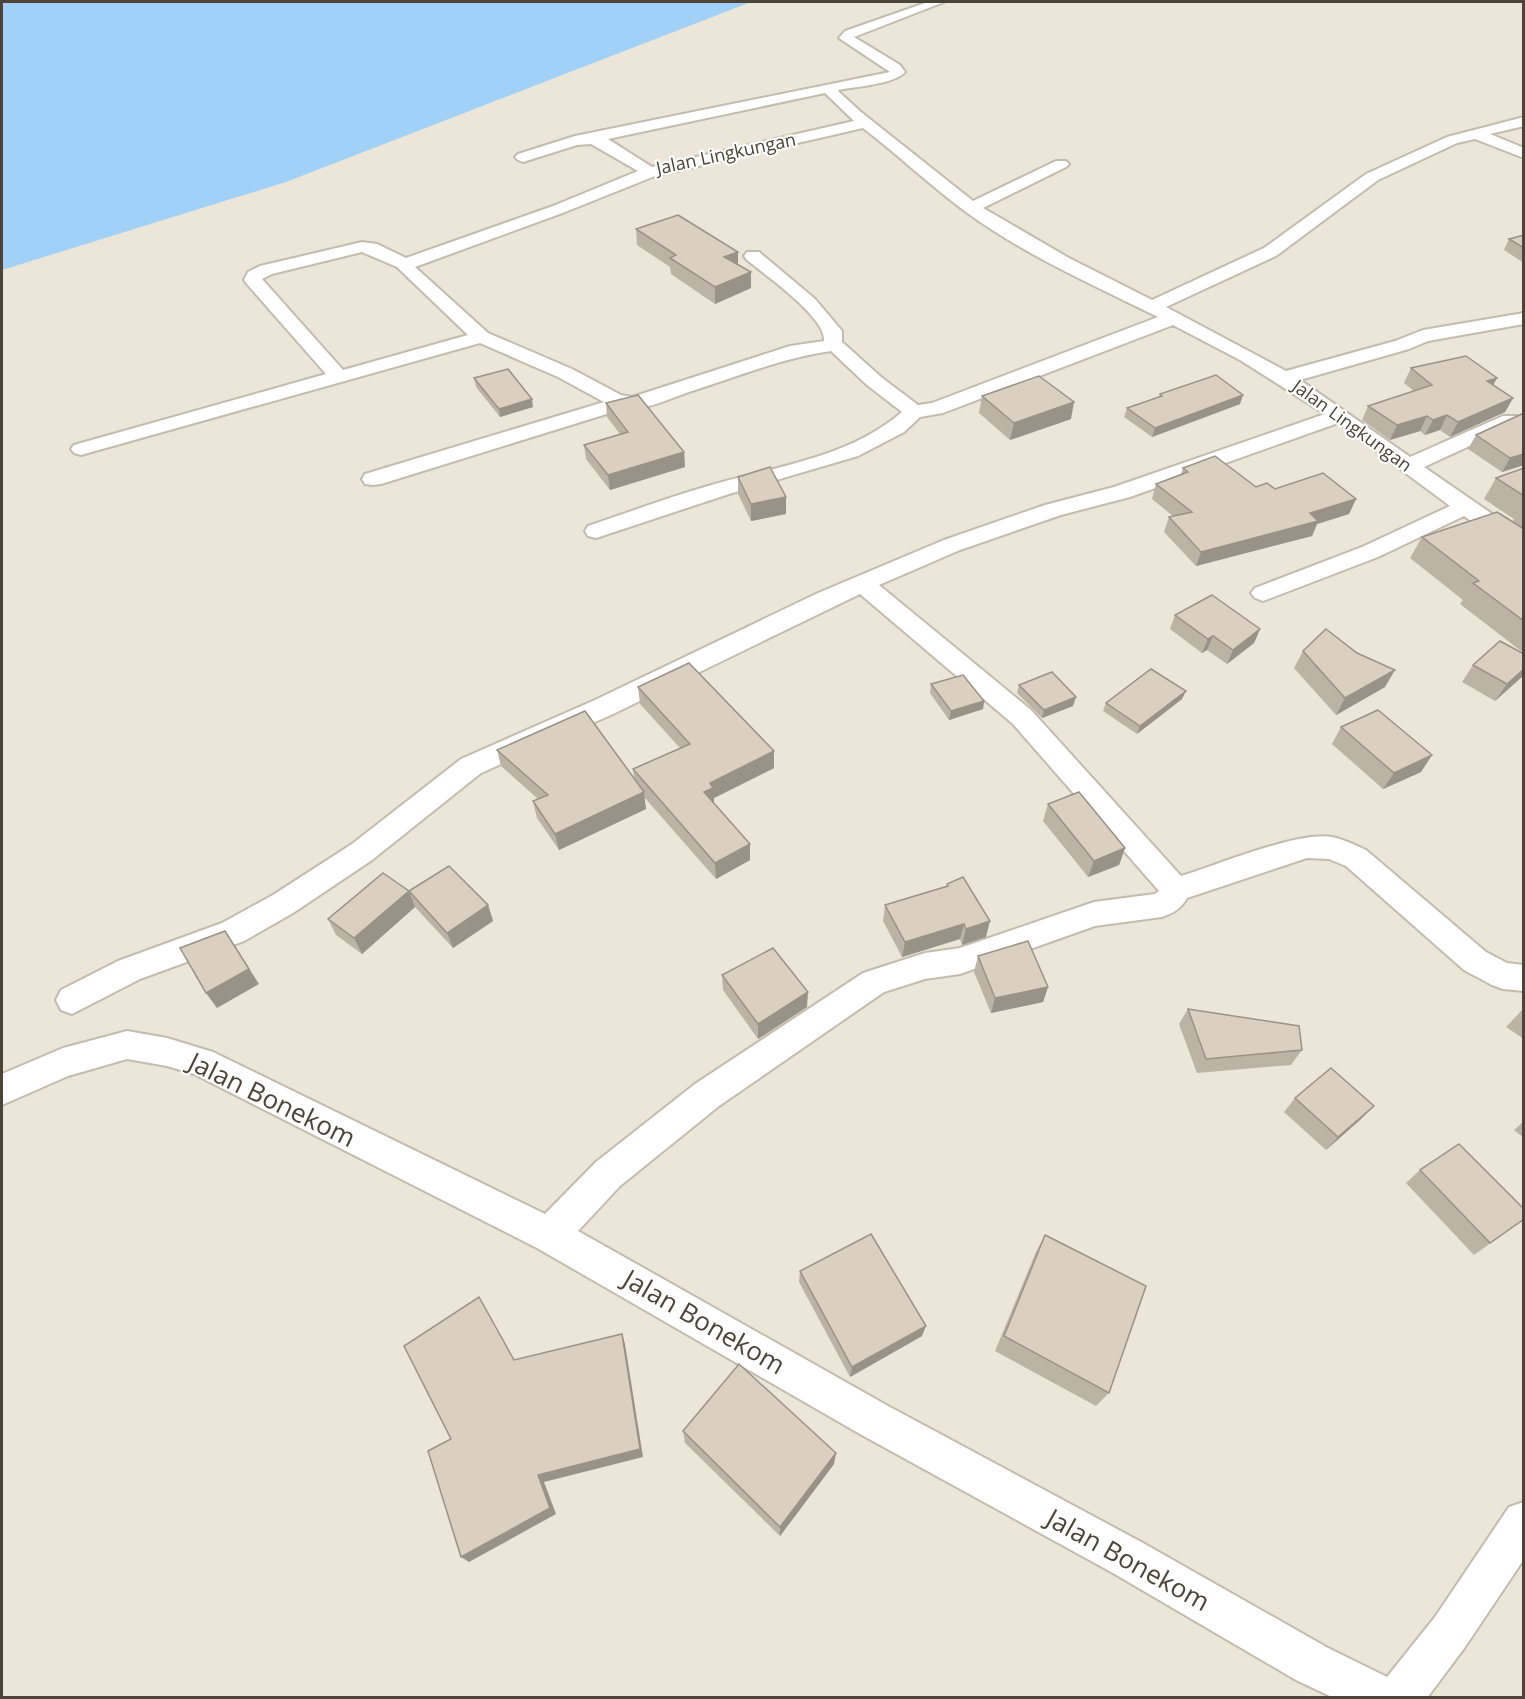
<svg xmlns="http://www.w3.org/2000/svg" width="1525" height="1699" viewBox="0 0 1525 1699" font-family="'Open Sans',sans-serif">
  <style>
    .residential { fill: #ebe6d8 }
    .water { fill: #a2d1f8 }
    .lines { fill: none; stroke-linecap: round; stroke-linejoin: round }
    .minor-casing { stroke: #c3bcac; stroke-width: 4 }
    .minor { fill: #fff; fill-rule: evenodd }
    .wall { fill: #bbb3a4 }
    .shaded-wall { fill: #999286 }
    .building { fill: #dad0bf; stroke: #999286; stroke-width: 1.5 }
    .labels { text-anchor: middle; stroke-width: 4.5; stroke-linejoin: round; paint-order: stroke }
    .far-street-label { font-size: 18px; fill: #4c4537; stroke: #fff }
    .near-street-label { font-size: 26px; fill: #4c4537; stroke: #fff }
  </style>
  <rect width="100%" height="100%" fill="#f7f3eb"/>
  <path class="residential" d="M586,2H1523V1697L2,1698V178Z"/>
  <path class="water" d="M2,2H751L286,182L2,270Z"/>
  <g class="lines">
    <defs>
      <path id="minor" d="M928,2H944L854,37L900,65L905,72C895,84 854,87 838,90L839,92L861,112L973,201L1056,161H1066L1069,164L1066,167L983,208L1069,258L1152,300L1264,248L1366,174L1447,137L1524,117V126L1490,134L1524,148V158L1475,139L1457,143L1378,180L1276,256L1166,307L1286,371L1395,341L1423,330L1524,313V324L1428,341L1409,349L1300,380L1410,457L1503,416H1517L1520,420L1517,424L1424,467L1524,536V553L1516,551L1464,516L1378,557L1271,598L1263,601L1255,598L1251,593L1255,588L1362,547L1450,506L1338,423L1130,497L1061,515L960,550L879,585L1031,710L1181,876C1217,865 1298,831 1332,837C1343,839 1355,845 1366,850L1486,952L1507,963L1524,965V991L1503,989L1492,985L1464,970L1346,866L1329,859L1307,858L1187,898C1181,909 1173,913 1162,917L1095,926L960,974L925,979L884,992L719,1106L620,1186L578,1231L888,1406L1143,1543L1328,1648L1387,1677L1435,1617L1509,1507L1524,1502V1559L1465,1647L1427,1698H1334L1296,1680L1113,1573L860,1434L537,1248L194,1074L167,1066L127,1059L68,1076L2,1105V1074L63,1048L127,1031L167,1038L213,1052L545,1214L596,1162L695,1084L863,973L925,953L960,948L1094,902L1155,894L1159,891L1013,724L860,594L613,714L481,773L372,860L293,913L244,941L140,979L72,1014L61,1010L56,1000L61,990L118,961L222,923L273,895L352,844L461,759L595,700L818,593L944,540L1045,505L1114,487L1325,414L1240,360L1173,325L943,413L920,417L904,432L858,456L729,494L596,538L588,536L585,531L588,526C630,512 672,496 715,484C778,466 850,457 902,412L867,385L831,351C782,358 736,377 689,392C671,398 645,411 626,408L381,484L373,485L365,484L362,479L365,474L604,402L558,377L480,343L88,453L81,455L74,453L71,449L74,445L326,374L247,284L244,280L248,272L260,266L362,242L377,244L406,258L553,206L638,171L591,144L577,145L523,162L518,160L515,157L518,154L575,136L890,72L839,38L845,31ZM825,93L854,121L652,167L608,139ZM863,128C898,155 931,186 966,212C1025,255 1093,285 1158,317L932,403L918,405L881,377L842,342V331L815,299L759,252H747L744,256L747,260C764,274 827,318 824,341L790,346L632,397L621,395L572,369L488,333L415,267L565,212L655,176ZM362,252L397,267L468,335L343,370L262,279L272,274Z"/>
    </defs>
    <use href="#minor" class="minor-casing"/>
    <use href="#minor" class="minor"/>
  </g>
  <g class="wall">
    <path d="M636,229L738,252V265L751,272V288L715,304L671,274L670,267L637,245Z"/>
    <path d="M1524,235V263L1504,250L1509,239Z"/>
    <path d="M1411,368L1497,378L1493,385L1513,398L1505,412L1450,437L1440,430L1425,435L1420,431L1390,440L1362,420L1368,406L1414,391L1404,383Z"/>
    <path d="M474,378L533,407L500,417L476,387Z"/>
    <path d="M1160,394L1240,404L1152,437L1124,417L1127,408L1159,397Z"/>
    <path d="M982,396L1071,419L1010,440L979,413Z"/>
    <path d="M606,403L684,452L685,467L610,490L586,459L584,445L620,434L607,417Z"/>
    <path d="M1476,435L1524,465L1502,472L1468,449Z"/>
    <path d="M1183,468L1256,487L1356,499L1349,514L1317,524L1312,536L1196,566L1164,532L1169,517L1173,516L1152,499L1156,484L1181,474Z"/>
    <path d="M1524,468V650L1521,651L1460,604L1463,600L1410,558L1422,537L1512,522L1514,519L1484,499L1496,478Z"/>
    <path d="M738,477L786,514L751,521L738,494Z"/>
    <path d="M1175,615L1260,629L1254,643L1227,664L1207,650L1202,653L1170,629Z"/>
    <path d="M1303,651L1357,653L1385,687L1336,715L1294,668Z"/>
    <path d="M1524,654V674L1495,701L1462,682L1473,665Z"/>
    <path d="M931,684L984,701L983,709L949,720L930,693Z"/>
    <path d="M1019,685L1073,706L1042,718L1017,693Z"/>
    <path d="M638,687L774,768L714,798V803L750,844V860L716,879L644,797L646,809L559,850L537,818L533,801L538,799L501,766L497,750L634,778L633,769L680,748L640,704Z"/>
    <path d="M1182,699L1137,734L1103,711L1106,703Z"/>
    <path d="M1341,727L1432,755L1421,772L1383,789L1332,744Z"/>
    <path d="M1048,804L1125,848L1119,865L1088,877L1043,821Z"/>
    <path d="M947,884L986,937L962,945L960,939L902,957L883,921L885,905L947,886Z"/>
    <path d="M409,891L488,905L493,921L453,948L415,907L362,954L336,935L328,919Z"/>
    <path d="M978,956L1048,987L1043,1002L991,1013L974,972Z"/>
    <path d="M722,975L807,1007L758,1039L723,990Z"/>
    <path d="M1524,1008V1039L1506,1027Z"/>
    <path d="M1188,1009L1302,1050L1291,1065L1197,1073L1179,1024Z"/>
    <path d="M1295,1098L1361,1119L1326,1150L1284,1112Z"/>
    <path d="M1524,1121V1138L1514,1130Z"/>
    <path d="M1420,1170L1524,1219L1474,1255L1406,1183Z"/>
    <path d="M1045,1235L1109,1393L1096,1406L995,1351L1036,1252Z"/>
    <path d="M800,1271L922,1336L850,1377L799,1282Z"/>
    <path d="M683,1431L834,1464L780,1536L685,1443Z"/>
  </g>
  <g class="shaded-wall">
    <path d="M738,252V268L724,257Z"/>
    <path d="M751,272V288L715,304V287Z"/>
    <path d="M1497,378L1489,393L1487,381Z"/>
    <path d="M1243,395L1240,404L1152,437L1155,428Z"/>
    <path d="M1513,398L1505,412L1450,437L1458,422Z"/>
    <path d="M532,399L533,407L500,417L499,409Z"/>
    <path d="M1074,402L1071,419L1010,440L1014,423Z"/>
    <path d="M1447,415L1440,430L1425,435L1433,420Z"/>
    <path d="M1427,416L1420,431L1390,440L1397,425Z"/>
    <path d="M684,452L685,467L610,490L608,475Z"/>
    <path d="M1524,454V465L1502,472L1510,458Z"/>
    <path d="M786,497V514L751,521V504Z"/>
    <path d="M1356,499L1349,514L1317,524L1312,536L1196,566L1201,552L1310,513Z"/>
    <path d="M1260,629L1254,643L1227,664L1233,650Z"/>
    <path d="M1213,636L1207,650L1202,653L1208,639Z"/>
    <path d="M1524,669V674L1522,677L1495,701L1507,684Z"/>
    <path d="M1395,670L1385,687L1336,715L1345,698Z"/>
    <path d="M1186,691L1182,699L1137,734L1140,726Z"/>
    <path d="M1076,697L1073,706L1042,718L1044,710Z"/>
    <path d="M984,701L983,709L949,720L951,711Z"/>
    <path d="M774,751V768L714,798V804L704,792L710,783Z"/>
    <path d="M1432,755L1421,772L1383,789L1394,773Z"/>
    <path d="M644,792L646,809L559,850L555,834Z"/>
    <path d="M750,844V860L716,879L715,863Z"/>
    <path d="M1125,848L1119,865L1088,877L1094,861Z"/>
    <path d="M409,891L415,907L362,954L354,938Z"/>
    <path d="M488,905L493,921L453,948L447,933Z"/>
    <path d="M990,921L986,937L962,945L966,929Z"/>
    <path d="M964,924L960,939L902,957L905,942Z"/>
    <path d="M225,931L259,984L217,1008L206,993Z"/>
    <path d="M1048,987L1043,1002L991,1013L995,998Z"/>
    <path d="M808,992L807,1007L758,1039V1024Z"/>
    <path d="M1374,1106L1361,1119L1326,1150L1338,1137Z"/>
    <path d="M926,1326L922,1336L850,1377L852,1367Z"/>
    <path d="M622,1334L625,1344L643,1457L544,1482L556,1514L469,1562L461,1557L538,1475Z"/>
    <path d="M836,1453L834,1464L780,1536V1527Z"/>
  </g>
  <g class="building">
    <path d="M678,215L738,252L724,257L751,272L715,287L670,258L676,255L636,229Z"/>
    <path d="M1524,235V248L1509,239Z"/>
    <path d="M1466,356L1497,378L1487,381L1513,398L1458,422L1447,415L1433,420L1427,416L1397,425L1368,406L1432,385L1411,368Z"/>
    <path d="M508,369L532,399L499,409L474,378Z"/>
    <path d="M1216,375L1243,395L1155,428L1127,408L1162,396L1160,394Z"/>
    <path d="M1039,376L1074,402L1014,423L982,396Z"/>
    <path d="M638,395L684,452L608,475L584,445L628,432L606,403Z"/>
    <path d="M1524,413V454L1510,458L1476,435Z"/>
    <path d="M1215,456L1256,487L1267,483L1275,489L1323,473L1356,499L1310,513L1318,521L1201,552L1169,517L1192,512L1156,484L1188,472L1183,468Z"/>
    <path d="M770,467L786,497L751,504L738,477Z"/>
    <path d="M1524,468V496L1496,478Z"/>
    <path d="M1497,512L1524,529V621L1473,583L1479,581L1422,537Z"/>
    <path d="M1212,595L1260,629L1233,650L1213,636L1208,639L1175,615Z"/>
    <path d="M1326,629L1357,653L1395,670L1345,698L1303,651Z"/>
    <path d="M1500,641L1524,654V669L1507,684L1473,665Z"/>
    <path d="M689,663L774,751L710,783L713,788L704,792L750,844L715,863L633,769L690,744L638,687Z"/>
    <path d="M1151,669L1186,691L1140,726L1106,703Z"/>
    <path d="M1052,672L1076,697L1044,710L1019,685Z"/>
    <path d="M963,675L984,701L951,711L931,684Z"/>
    <path d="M1378,710L1432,755L1394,773L1341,727Z"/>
    <path d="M585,711L644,792L555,834L533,801L548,795L497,750Z"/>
    <path d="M1079,792L1125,848L1094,861L1048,804Z"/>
    <path d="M449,866L488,905L447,933L409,891Z"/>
    <path d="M383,873L409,891L354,938L328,919Z"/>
    <path d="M963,877L990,921L966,929L964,924L905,942L885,905L948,886L947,884Z"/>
    <path d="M225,931L249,969L206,993L180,948Z"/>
    <path d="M1028,941L1048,987L995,998L978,956Z"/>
    <path d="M773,948L808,992L758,1024L722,975Z"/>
    <path d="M1188,1009L1299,1026L1302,1050L1206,1059Z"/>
    <path d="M1331,1068L1374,1106L1338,1137L1295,1098Z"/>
    <path d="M1459,1144L1524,1209V1219L1490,1243L1420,1170Z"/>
    <path d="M871,1234L926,1326L852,1367L800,1271Z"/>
    <path d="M1045,1235L1146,1286L1109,1393L1004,1336Z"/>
    <path d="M479,1297L514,1360L622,1334L640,1449L538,1475L550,1508L461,1557L428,1451L451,1439L404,1346Z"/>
    <path d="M739,1364L836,1453L780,1527L683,1431Z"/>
  </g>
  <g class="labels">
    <g class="far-street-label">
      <text transform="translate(726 154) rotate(-12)" y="6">Jalan Lingkungan</text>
      <text transform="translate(1352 426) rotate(36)" y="6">Jalan Lingkungan</text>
    </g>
    <g class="near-street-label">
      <text transform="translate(272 1100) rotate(26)" y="9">Jalan Bonekom</text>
      <text transform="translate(704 1322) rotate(30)" y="9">Jalan Bonekom</text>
      <text transform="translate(1128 1560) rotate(29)" y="9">Jalan Bonekom</text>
    </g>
  </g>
  <rect width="1525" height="1699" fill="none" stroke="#4c4537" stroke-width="6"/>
</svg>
